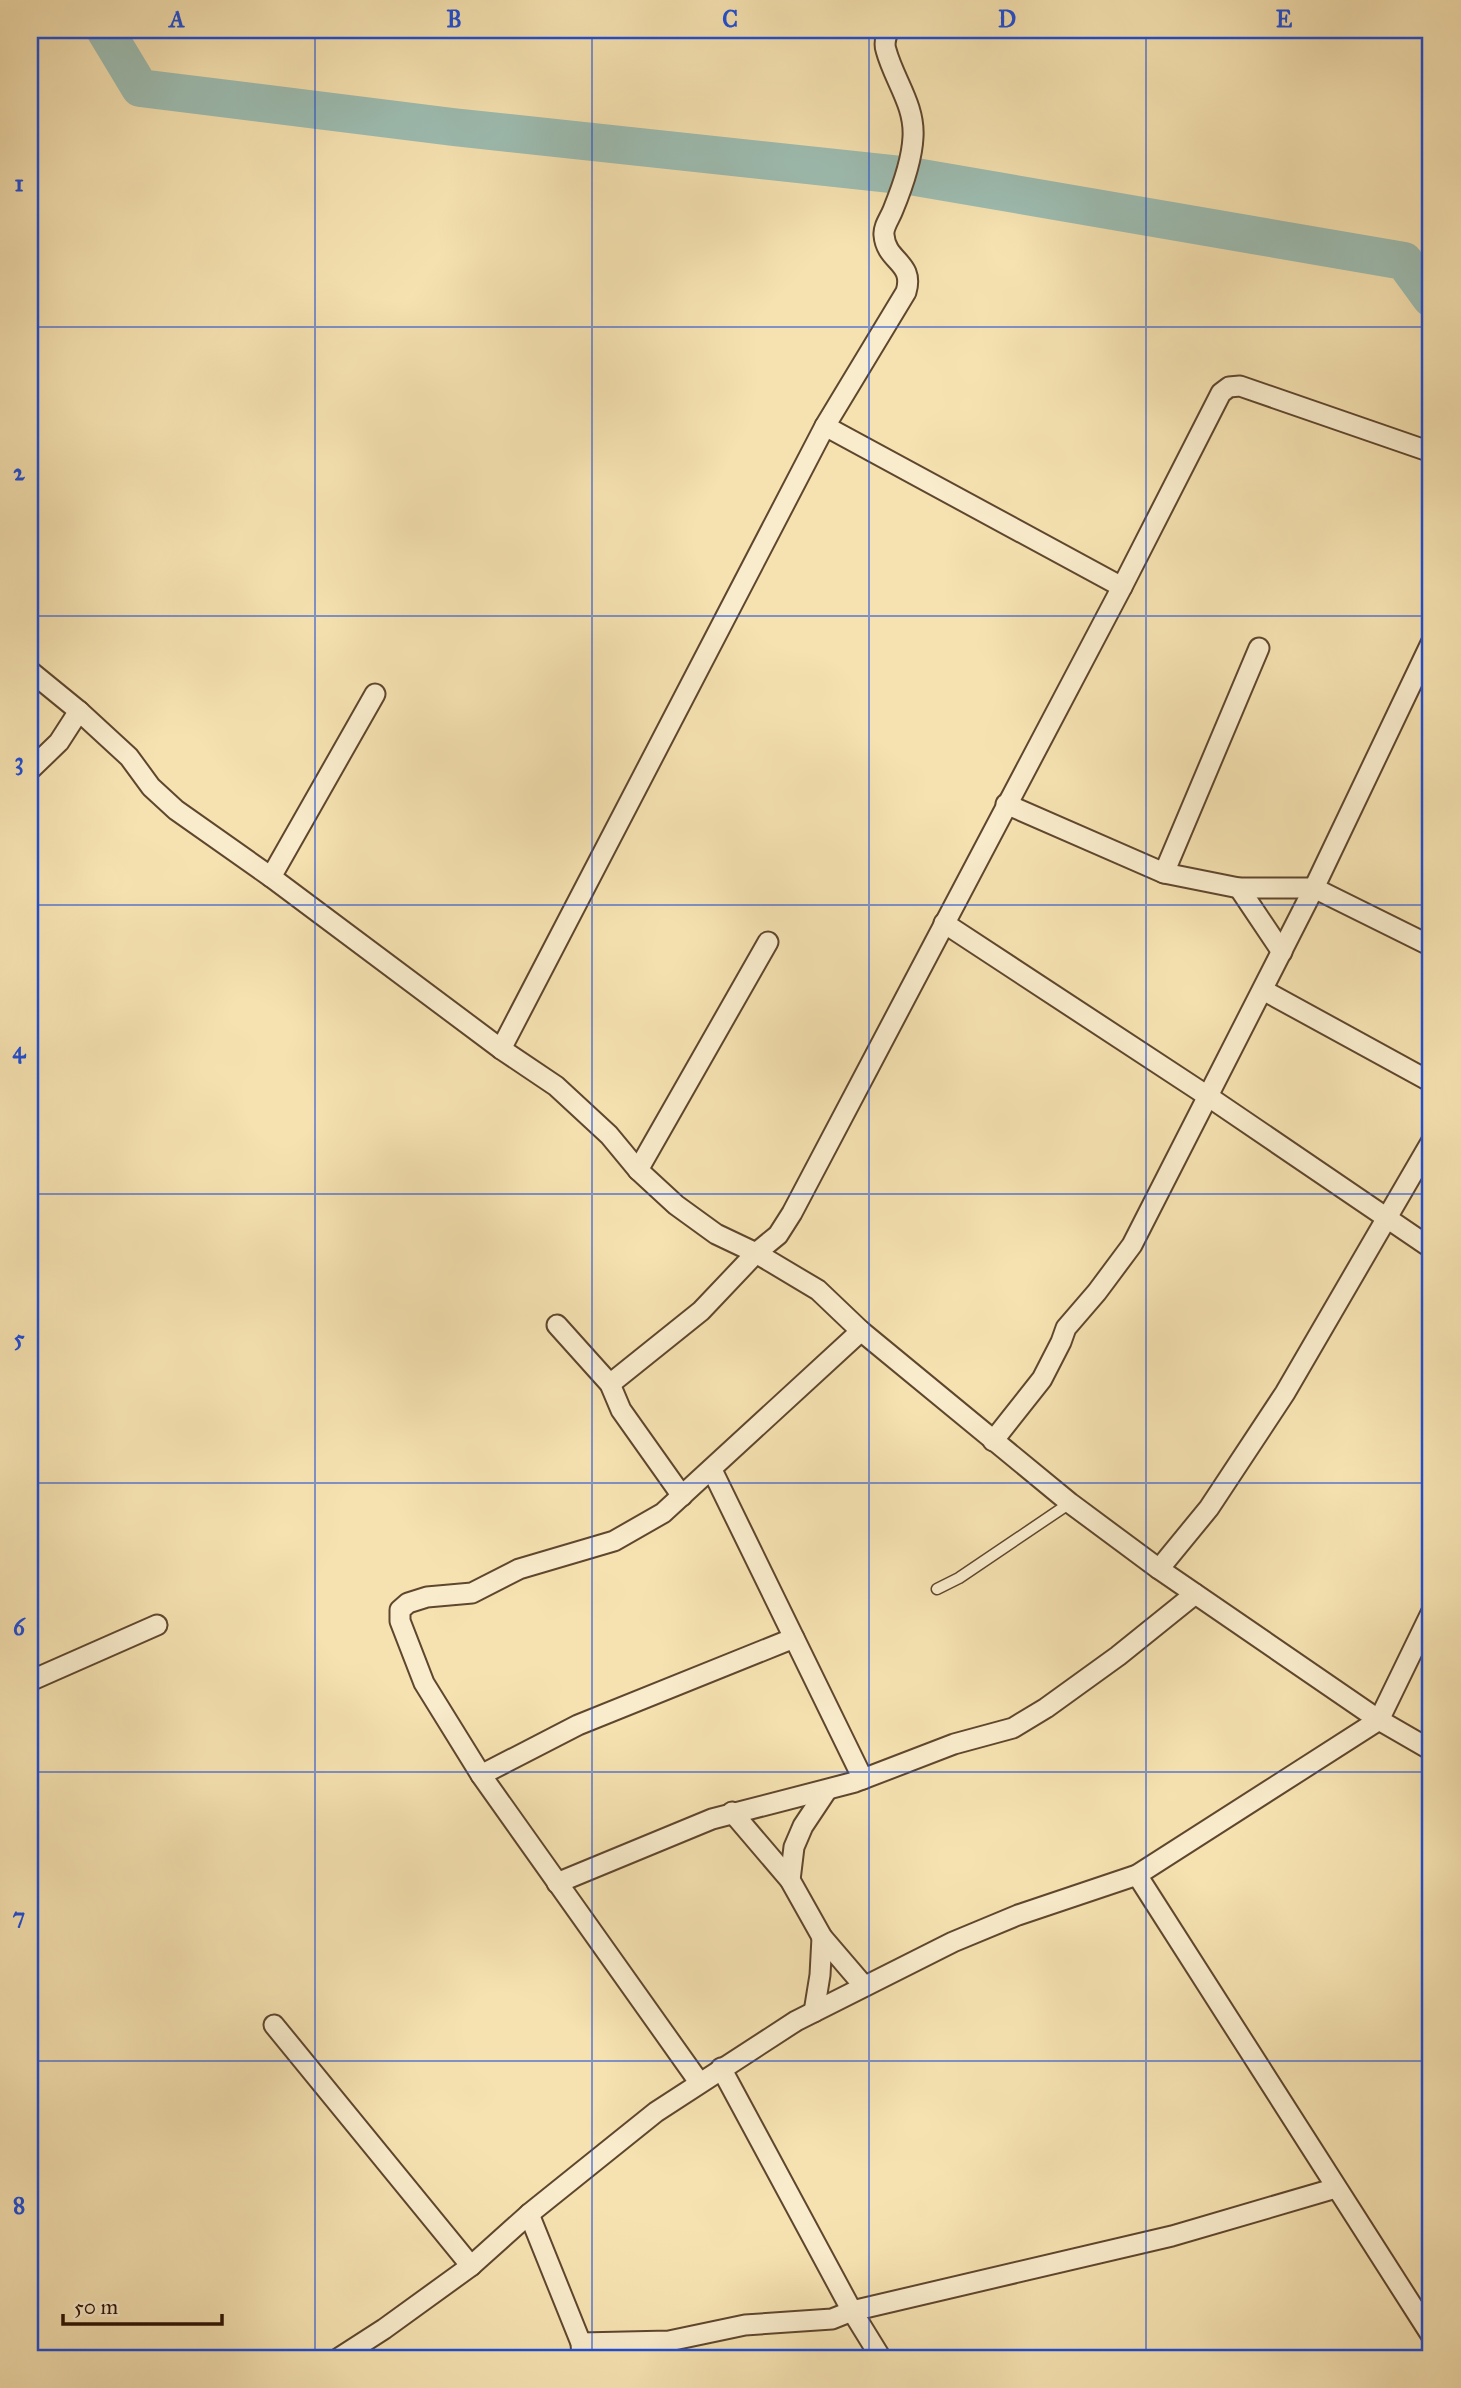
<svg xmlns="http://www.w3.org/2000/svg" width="1461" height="2388" viewBox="0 0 1461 2388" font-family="'IM FELL Great Primer',serif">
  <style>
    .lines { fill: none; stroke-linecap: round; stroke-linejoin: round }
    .river { stroke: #9dbdb2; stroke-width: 38 }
    .service-casing { stroke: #5f462e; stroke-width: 13 }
    .minor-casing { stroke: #5f462e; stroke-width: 23 }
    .service { stroke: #f9eccc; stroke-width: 10 }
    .minor { stroke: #f9eccc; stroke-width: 19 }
    .grid { fill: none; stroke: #1d4ed8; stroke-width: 2; stroke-opacity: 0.55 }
    .neatline { fill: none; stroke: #1d4ed8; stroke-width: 2.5 }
    .grid-label { font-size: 23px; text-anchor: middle; font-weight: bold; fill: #1d4ed8 }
  </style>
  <rect width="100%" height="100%" fill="#f6e2b1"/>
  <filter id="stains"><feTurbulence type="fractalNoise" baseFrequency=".00286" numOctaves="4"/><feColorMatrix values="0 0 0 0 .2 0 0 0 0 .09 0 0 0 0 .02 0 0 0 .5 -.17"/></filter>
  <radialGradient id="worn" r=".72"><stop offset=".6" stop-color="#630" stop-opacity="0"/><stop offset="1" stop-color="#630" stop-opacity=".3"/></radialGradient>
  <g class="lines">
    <path class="river" d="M105,30L140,88L453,127L910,176L1404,261L1431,298"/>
    <defs>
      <path id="service" d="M937,1589L959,1578L1070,1503"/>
      <g id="minor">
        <path d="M825,426L1122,587"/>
        <path d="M30,671L79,711L129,757L151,787L176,810L271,877L501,1049L556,1086L609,1135L638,1170L676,1205L716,1234L756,1253L818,1290L861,1331L1070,1503L1159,1569L1379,1720L1431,1750"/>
        <path d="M30,770L59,742L79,711"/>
        <path d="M1006,804L1164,873L1239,888H1314L1431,946"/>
        <path d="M1164,873L1259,648"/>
        <path d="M271,877L375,694"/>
        <path d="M1239,888L1282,952"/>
        <path d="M944,923L1209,1097L1431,1248"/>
        <path d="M1263,990L1431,1082"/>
        <path d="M501,1049L825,426L906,292C915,262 886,262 884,235C883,227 890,218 893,210C902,188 912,161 913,137C915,105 894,80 886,50C884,44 886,36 889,30"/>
        <path d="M638,1170L768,942"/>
        <path d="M557,1325L610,1384L621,1410L682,1496"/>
        <path d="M610,1384L701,1311L756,1253L778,1235L792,1213L1122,587L1221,393L1229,387L1240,386L1431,452"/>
        <path d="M993,1441L1042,1379L1061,1342L1066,1328L1097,1292L1132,1245L1314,888L1431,643"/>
        <path d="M712,1470L863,1779"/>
        <path d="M1159,1569L1209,1508L1285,1393L1431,1142"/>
        <path d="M30,1681L157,1625"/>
        <path d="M481,1775L578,1725L794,1638"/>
        <path d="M732,1812L790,1880L822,1937L864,1986"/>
        <path d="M1137,1875L1431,2335"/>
        <path d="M790,1880L794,1847L803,1826L827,1790"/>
        <path d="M557,1883L712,1819L855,1782L954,1744L1013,1728L1046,1708L1118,1656L1195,1594"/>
        <path d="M814,2012L820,1975L822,1937"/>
        <path d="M274,2025L471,2266"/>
        <path d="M721,2068L852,2311L881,2358"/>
        <path d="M699,2082L481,1775L424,1683L400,1621V1610L408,1603L427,1597L472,1593L519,1569L614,1541L663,1513L861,1331"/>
        <path d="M529,2214L581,2343L582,2358"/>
        <path d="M581,2343L669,2341L745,2325L832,2319L852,2311L1172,2236L1336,2188"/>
        <path d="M339,2358L384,2329L471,2266L529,2214L656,2112L796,2021L953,1942L1018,1915L1137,1875L1379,1720L1431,1613"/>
      </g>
    </defs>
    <use href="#service" class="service-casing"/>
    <use href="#minor" class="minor-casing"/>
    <use href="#service" class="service"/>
    <use href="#minor" class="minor"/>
  </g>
  <path class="grid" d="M315,30V2358M592,30V2358M869,30V2358M1146,30V2358M30,327H1431M30,616H1431M30,905H1431M30,1194H1431M30,1483H1431M30,1772H1431M30,2061H1431"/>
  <rect width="1461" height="2388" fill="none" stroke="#f6e2b1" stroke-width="77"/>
  <path d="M63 2314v10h159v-10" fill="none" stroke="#2d1203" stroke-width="3.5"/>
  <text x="74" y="2314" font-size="21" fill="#2d1203" stroke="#f9eccc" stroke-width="5" paint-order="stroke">50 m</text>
  <rect x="38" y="38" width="1384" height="2312" class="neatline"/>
  <g class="grid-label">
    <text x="177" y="27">A</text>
    <text x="454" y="27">B</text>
    <text x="730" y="27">C</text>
    <text x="1007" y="27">D</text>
    <text x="1284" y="27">E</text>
    <text x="19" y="191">1</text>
    <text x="19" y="480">2</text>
    <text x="19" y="769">3</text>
    <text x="19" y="1058">4</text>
    <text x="19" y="1346">5</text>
    <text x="19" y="1635">6</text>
    <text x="19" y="1924">7</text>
    <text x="19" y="2213">8</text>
  </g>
  <rect width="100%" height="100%" filter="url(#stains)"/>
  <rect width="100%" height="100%" fill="url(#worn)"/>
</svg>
